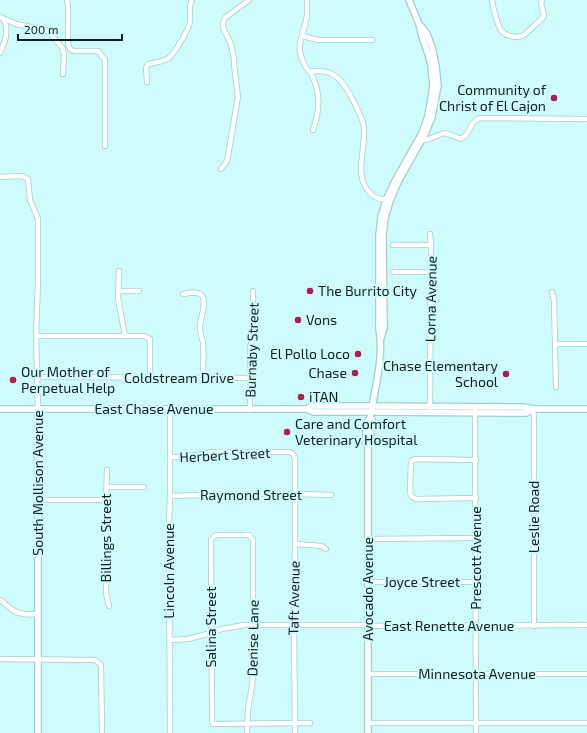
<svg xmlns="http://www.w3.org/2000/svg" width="587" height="733" viewBox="0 0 587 733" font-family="'Exo 2',sans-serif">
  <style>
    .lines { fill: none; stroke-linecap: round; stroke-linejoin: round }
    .minor-casing { stroke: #a2cece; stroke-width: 6 }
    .major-casing { stroke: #a2cece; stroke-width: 8 }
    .minor { stroke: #fff; stroke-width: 4.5 }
    .major { stroke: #fff; stroke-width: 5.5 }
    .poi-dot { fill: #ad1d53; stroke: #cefbfb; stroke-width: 1.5 }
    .labels { text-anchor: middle; stroke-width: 4; stroke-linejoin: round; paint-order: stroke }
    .poi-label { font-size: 14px; fill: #0e1f1f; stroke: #cefbfb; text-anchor: start }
    .street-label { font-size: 14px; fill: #0e1f1f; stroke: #cefbfb }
  </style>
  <rect width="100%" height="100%" fill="#cefbfb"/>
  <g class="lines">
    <defs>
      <g id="minor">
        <path d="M67,0L68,6V44L70,49L73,51H98L105,60V146"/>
        <path d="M307,0C307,5 307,10 307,15C306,27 298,39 300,52C301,57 304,64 307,69C309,72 309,70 311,73C321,93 320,110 313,130"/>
        <path d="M492,0C493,7 497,24 501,30C505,36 517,39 524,35C527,33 529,30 533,27C536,23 541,21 544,16L541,3L542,0"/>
        <path d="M0,17L16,24L46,30L50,33L63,49L64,55L63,74"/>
        <path d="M302,36L318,40H372"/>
        <path d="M0,53C5,42 9,32 4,19"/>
        <path d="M310,72C336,67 344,83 354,102C358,110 363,119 364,128C366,148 353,177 370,193C372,195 374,197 377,198C380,199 383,199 386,200"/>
        <path d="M147,82L146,68L148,64C154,63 161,62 167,59C173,57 189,29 190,22C191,14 188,7 192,0"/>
        <path d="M423,140L429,139L444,133L451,135L461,139L466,135L473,123L479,118L587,119"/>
        <path d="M221,169L227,161L238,97L234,65V59L231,44L223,28V22L225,18L249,0"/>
        <path d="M0,177L22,176L28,179L30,200L38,219V281L36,336L38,409"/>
        <path d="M393,245H431"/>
        <path d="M119,271L118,298L125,336"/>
        <path d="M393,272H431"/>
        <path d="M118,291H139"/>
        <path d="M552,292L554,301L555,344"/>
        <path d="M183,294C188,293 199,290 203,297C206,304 201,317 200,325C199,331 202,337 203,343C204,354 203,367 203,378"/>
        <path d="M36,336H144L150,339V378"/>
        <path d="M37,377L250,378"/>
        <path d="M556,387L555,344H587"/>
        <path d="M430,408L431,246L430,234"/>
        <path d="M533,409L534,418V626"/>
        <path d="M250,410V348L253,336V291"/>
        <path d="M475,410L476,733"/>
        <path d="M170,457H184L213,452H290L293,454L295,458V544L294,625L295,733"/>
        <path d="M107,470L106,500V593L109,606"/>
        <path d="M107,487H144"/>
        <path d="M170,496C224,494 277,493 331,495"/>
        <path d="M476,498L417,499C415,498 413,498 411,496C409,492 411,468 411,462L413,460L417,459L476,460"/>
        <path d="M38,500H106"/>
        <path d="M367,539L476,538"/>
        <path d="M295,544L322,546L326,549"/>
        <path d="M367,582H476"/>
        <path d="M0,600C4,602 7,606 10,608C18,615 28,615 38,614"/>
        <path d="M169,640L188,639L211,633L222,629L244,625H354L386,626L587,625"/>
        <path d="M0,659L95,660L101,665L102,733"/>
        <path d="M368,674H587"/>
        <path d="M368,723H587"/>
        <path d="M170,733L169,523L170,496V409"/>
        <path d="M247,733L248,710V709L252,686L253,674V540L249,535H218L214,536L211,540L212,721L213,724L310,723"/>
      </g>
      <g id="major">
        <path d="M381,338L384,328L383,235L385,218L390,201L398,182L425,134L432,117L438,86L436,66L432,47L427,34L421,26"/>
        <path d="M0,409H307L311,406H372L524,407L533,409H587"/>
        <path d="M307,409L313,412H379L526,413L533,409"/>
        <path d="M370,443L372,420L370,418"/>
        <path d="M38,733V409"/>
        <path d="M368,733V445L366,443C366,435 365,424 370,418C375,388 384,358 379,328V235L381,217L386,200L395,181L422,133L428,116L433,86L431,66L429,57L422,36L419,24L409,0"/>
      </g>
    </defs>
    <use href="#minor" class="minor-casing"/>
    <use href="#major" class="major-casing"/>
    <use href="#minor" class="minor"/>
    <use href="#major" class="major"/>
  </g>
  <g class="poi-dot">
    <circle cx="554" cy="98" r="4"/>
    <circle cx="310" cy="291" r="4"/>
    <circle cx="298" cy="320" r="4"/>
    <circle cx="358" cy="354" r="4"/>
    <circle cx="355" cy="373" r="4"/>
    <circle cx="506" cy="374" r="4"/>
    <circle cx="13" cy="380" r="4"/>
    <circle cx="301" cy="397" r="4"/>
    <circle cx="287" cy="432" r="4"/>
  </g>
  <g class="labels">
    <g class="poi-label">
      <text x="546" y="95" text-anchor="end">Community of<tspan x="546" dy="16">Christ of El Cajon</tspan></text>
      <text x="318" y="296">The Burrito City</text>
      <text x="306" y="325">Vons</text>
      <text x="350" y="359" text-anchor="end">El Pollo Loco</text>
      <text x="498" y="371" text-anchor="end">Chase Elementary<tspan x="498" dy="16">School</tspan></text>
      <text x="21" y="377">Our Mother of<tspan x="21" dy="16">Perpetual Help</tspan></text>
      <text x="347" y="378" text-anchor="end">Chase</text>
      <text x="309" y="402">iTAN</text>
      <text x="295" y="429">Care and Comfort<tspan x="295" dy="16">Veterinary Hospital</tspan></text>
    </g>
    <g class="street-label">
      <text transform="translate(431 299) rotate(-89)" y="5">Lorna Avenue</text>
      <text transform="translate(252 350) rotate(-88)" y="5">Burnaby Street</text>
      <text x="179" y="383">Coldstream Drive</text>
      <text x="154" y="414">East Chase Avenue</text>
      <text transform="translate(225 455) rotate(-3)" y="5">Herbert Street</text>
      <text transform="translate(38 483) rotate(-90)" y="5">South Mollison Avenue</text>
      <text x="251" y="500">Raymond Street</text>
      <text transform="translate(534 517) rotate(-90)" y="5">Leslie Road</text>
      <text transform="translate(106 538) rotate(-90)" y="5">Billings Street</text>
      <text transform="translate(476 558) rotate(-90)" y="5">Prescott Avenue</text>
      <text transform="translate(169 571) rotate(-90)" y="5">Lincoln Avenue</text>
      <text x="422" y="587">Joyce Street</text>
      <text transform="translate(368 589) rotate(-90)" y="5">Avocado Avenue</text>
      <text transform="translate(294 598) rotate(-89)" y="5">Taft Avenue</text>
      <text x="449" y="631">East Renette Avenue</text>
      <text transform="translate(211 627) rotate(-90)" y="5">Salina Street</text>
      <text transform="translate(253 638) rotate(-89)" y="5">Denise Lane</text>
      <text x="477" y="679">Minnesota Avenue</text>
    </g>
  </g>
  <path d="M18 34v6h104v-6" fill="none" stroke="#0e1f1f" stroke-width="2"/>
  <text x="24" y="34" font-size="12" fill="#0e1f1f" stroke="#cefbfb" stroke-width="3" paint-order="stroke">200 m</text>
</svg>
